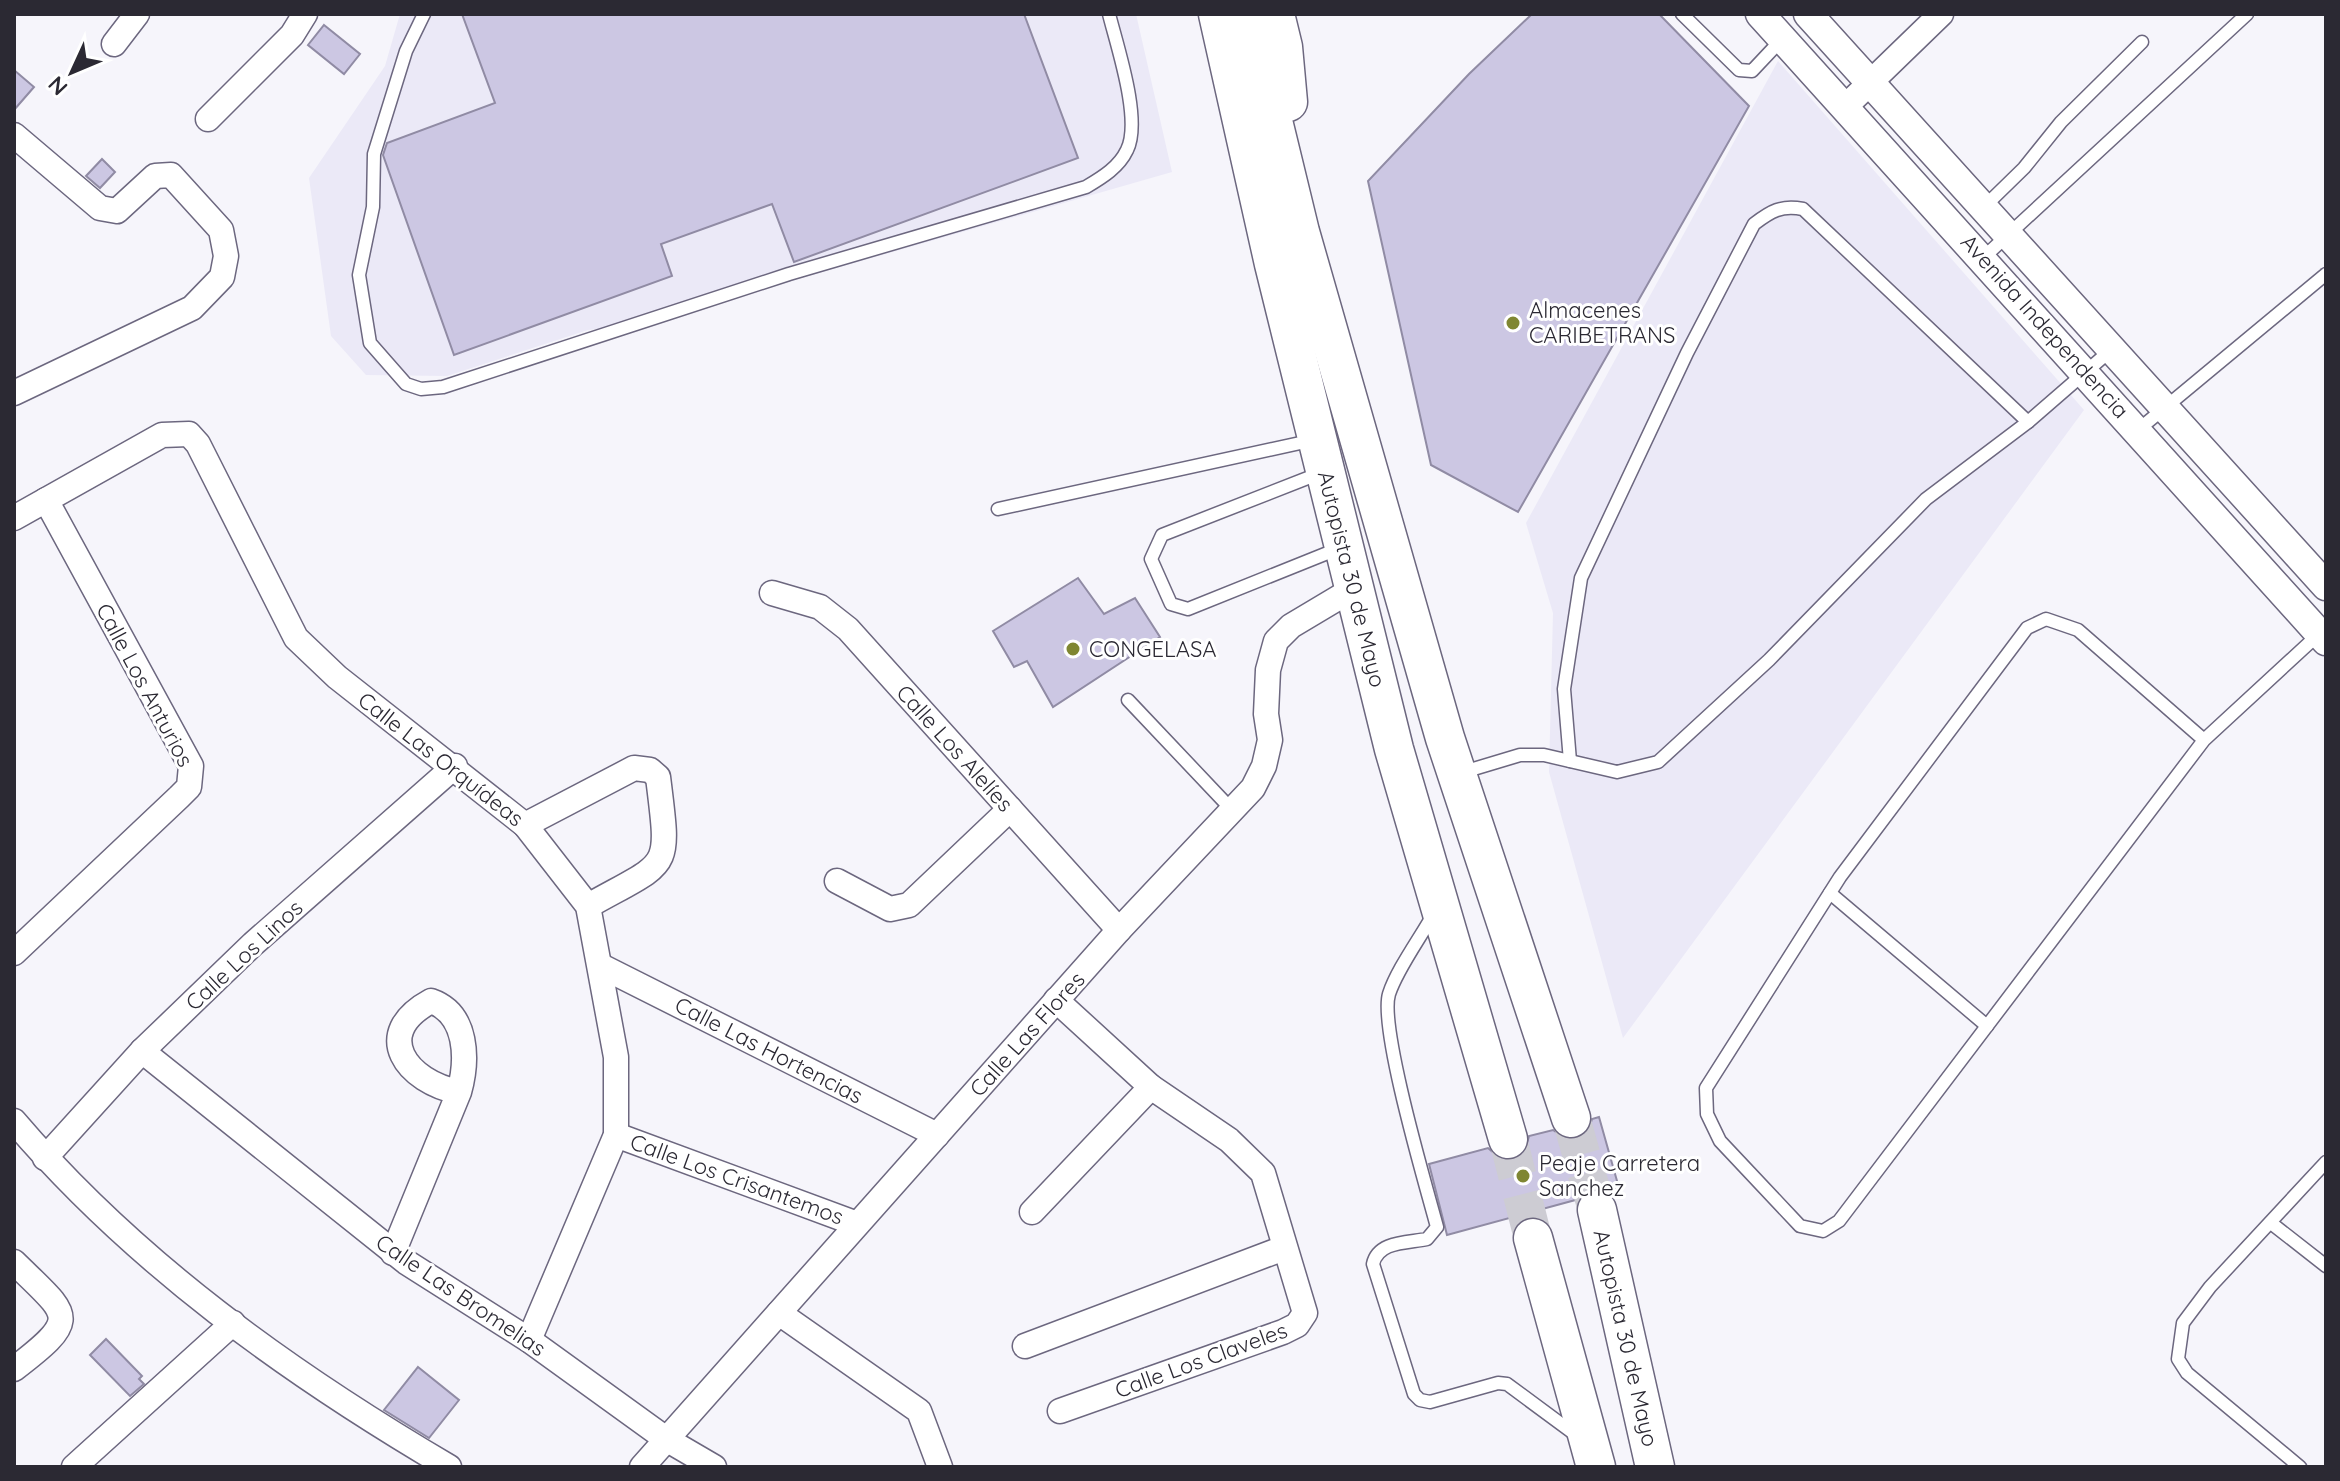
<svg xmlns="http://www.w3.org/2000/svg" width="2340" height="1481" viewBox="0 0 2340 1481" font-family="Quicksand,sans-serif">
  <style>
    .built { fill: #ebe9f7 }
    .building { fill: #ccc7e3; stroke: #908ba4; stroke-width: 2 }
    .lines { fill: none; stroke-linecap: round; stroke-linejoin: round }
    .trunk-tunnel { stroke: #cdccd3; stroke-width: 38; stroke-dasharray: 38 19; stroke-linecap: butt }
    .service-casing { stroke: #6c677f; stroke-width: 15 }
    .minor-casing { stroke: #6c677f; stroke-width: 27 }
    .tertiary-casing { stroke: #6c677f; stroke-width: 31 }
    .trunk-casing { stroke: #6c677f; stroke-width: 41 }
    .service { stroke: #fff; stroke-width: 12 }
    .minor { stroke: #fff; stroke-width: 24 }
    .tertiary { stroke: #fff; stroke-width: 28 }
    .trunk { stroke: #fff; stroke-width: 38 }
    .poi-dot { fill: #7f8632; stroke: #fff; stroke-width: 3 }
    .labels { text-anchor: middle; stroke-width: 6; stroke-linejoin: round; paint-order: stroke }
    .poi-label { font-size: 22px; fill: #2b2933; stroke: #fff; text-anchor: start }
    .street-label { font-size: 22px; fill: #2b2933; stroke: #fff }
  </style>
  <rect width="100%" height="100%" fill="#f6f5fb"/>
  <g class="built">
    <path d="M400,14H1136L1172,172L641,324L588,330L447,376L366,375L331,336L309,178L385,66Z"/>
    <path d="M1778,61L2084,410L1623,1038L1549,772L1553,613L1526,523Z"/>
  </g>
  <g class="building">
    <path d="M462,14H1024L1078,158L794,262L772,204L661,244L672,276L454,355L383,155L387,143L495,103Z"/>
    <path d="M1532,14H1659L1749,106L1518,512L1431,465L1368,181L1469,74Z"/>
    <path d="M324,25L360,54L344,74L308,45Z"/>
    <path d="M14,70L34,87L14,110Z"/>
    <path d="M102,159L115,172L100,188L86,176Z"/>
    <path d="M1078,578L1104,614L1135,598L1160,637L1053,707L1027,661L1014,667L993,631Z"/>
    <path d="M1599,1117L1619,1188L1591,1189L1579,1199L1447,1235L1429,1164L1488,1148L1502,1160H1513L1524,1154L1529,1136L1553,1130L1566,1139H1577L1588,1132L1592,1119Z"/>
    <path d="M106,1339L142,1376L139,1379L144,1384L130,1396L90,1355Z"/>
    <path d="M418,1367L459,1400L429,1438L384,1410Z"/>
  </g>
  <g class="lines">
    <g class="trunk-tunnel">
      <path d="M1571,1118L1597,1210"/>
      <path d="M1508,1139L1533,1238"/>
    </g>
    <defs>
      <g id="service">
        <path d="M424,14L406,51L374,154L373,207L359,275L370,343L406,384L421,389L443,387L789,274L1086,187C1103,177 1119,167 1127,150C1142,120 1117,46 1109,14"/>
        <path d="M1682,14L1739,70L1752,71L1783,38"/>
        <path d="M1984,207L2024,168L2061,122L2142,42"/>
        <path d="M1983,258L2247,14"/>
        <path d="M2138,430L2326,274"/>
        <path d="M1323,472L1162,535L1151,559L1171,604L1188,609L1340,548"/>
        <path d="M998,509L1314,440"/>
        <path d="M1128,700L1233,811"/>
        <path d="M2204,740L2078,630L2046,619L2027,628L1840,877L1706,1088L1707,1114L1720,1141L1800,1226L1823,1231L1839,1221L2204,740L2320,633"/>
        <path d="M1570,761L1564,689L1581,578L1687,353L1754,224C1771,211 1781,205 1803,209L2028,422"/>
        <path d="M1460,773L1520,755H1544L1617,772L1658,762L1769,660L1926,499L2028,422L2111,350"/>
        <path d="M1830,893L1987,1026"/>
        <path d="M1434,913C1421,937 1397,969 1389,994C1379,1027 1426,1186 1437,1227L1427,1239C1407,1243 1378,1241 1373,1264L1414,1394L1420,1400L1430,1402L1498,1383L1507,1384L1576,1435"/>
        <path d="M2271,1223L2326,1266"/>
        <path d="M2300,1467L2187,1373L2178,1359L2183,1323L2210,1287L2326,1162"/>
      </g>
      <g id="minor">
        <path d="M114,44L137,14"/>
        <path d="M1846,106L1941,14"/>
        <path d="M208,119L292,35L305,14"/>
        <path d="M14,135L100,208L117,211L155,176L171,175L221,230L226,256L222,277L192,308L14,393"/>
        <path d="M14,518L162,435L189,434L198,444L296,638L337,677L525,825L588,906L616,1057V1135L529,1340"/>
        <path d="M772,593L820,607L848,629L1119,930"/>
        <path d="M525,825L634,768L650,770L658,777C670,874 671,859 588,906"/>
        <path d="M837,881L890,909L909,905L1010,809"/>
        <path d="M14,953L179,797L189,787L191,766L46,500"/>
        <path d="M601,966L937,1135"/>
        <path d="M1056,1000L1151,1087L1229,1140L1263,1173L1305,1313L1297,1325L1283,1332L1060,1411"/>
        <path d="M142,1051L406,1262L529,1340L666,1439L714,1467"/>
        <path d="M14,1121C135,1263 289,1373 449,1467"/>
        <path d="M616,1135L857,1224"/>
        <path d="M45,1158L142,1051L253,944L455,766"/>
        <path d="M1032,1212L1151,1087"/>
        <path d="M393,1253L459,1092C468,1060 468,1014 431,1001C370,1034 407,1082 459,1092"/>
        <path d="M14,1262C70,1317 82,1317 14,1369"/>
        <path d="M779,1313L919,1411L940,1467"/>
        <path d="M1025,1346L1284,1248"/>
        <path d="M74,1467L233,1323"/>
        <path d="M642,1467L1119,930L1253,788L1264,766L1270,740L1266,714L1268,670L1276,641L1291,626L1353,589"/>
      </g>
      <g id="tertiary">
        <path d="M1760,14L2326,641"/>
        <path d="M1808,14L2326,586"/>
      </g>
      <g id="trunk">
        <path d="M1218,14L1274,264L1394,749L1508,1139"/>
        <path d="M1247,14L1300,232L1445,738L1571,1118"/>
        <path d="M1275,14L1283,47L1288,102"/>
        <path d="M1597,1210L1655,1467"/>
        <path d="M1533,1238L1596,1467"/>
      </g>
    </defs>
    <use href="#service" class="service-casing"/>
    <use href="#minor" class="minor-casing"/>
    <use href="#tertiary" class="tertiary-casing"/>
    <use href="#trunk" class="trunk-casing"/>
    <use href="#service" class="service"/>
    <use href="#minor" class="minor"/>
    <use href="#tertiary" class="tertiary"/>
    <use href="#trunk" class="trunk"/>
  </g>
  <g class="poi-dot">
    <circle cx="1513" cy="323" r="8"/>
    <circle cx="1073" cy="649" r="8"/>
    <circle cx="1523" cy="1176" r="8"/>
  </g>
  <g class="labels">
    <g class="poi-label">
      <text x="1529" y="318">Almacenes<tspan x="1529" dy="25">CARIBETRANS</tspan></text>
      <text x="1089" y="657">CONGELASA</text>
      <text x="1539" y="1171">Peaje Carretera<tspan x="1539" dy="25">Sanchez</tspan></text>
    </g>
    <g class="street-label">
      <text transform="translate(2045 326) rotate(48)" y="8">Avenida Independencia</text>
      <text transform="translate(1352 579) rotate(76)" y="8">Autopista 30 de Mayo</text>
      <text transform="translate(145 685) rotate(62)" y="8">Calle Los Anturios</text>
      <text transform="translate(955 748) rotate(48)" y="8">Calle Los Alelíes</text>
      <text transform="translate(441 759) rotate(38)" y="8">Calle Las Orquídeas</text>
      <text transform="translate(244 955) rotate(-43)" y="8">Calle Los Linos</text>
      <text transform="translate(1027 1034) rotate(-48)" y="8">Calle Las Flores</text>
      <text transform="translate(769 1050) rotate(27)" y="8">Calle Las Hortencias</text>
      <text transform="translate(737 1179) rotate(20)" y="8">Calle Los Crisantemos</text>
      <text transform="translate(461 1295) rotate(34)" y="8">Calle Las Bromelias</text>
      <text transform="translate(1626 1338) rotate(77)" y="8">Autopista 30 de Mayo</text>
      <text transform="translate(1201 1360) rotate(-20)" y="8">Calle Los Claveles</text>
    </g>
  </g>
  <rect width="2340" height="1481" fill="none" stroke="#2b2933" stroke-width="32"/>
  <g transform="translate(72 72) rotate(226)" stroke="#ffffff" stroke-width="6" paint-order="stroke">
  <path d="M0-6L14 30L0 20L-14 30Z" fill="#2b2933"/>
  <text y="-12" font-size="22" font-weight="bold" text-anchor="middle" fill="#2b2933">N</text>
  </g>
</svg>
